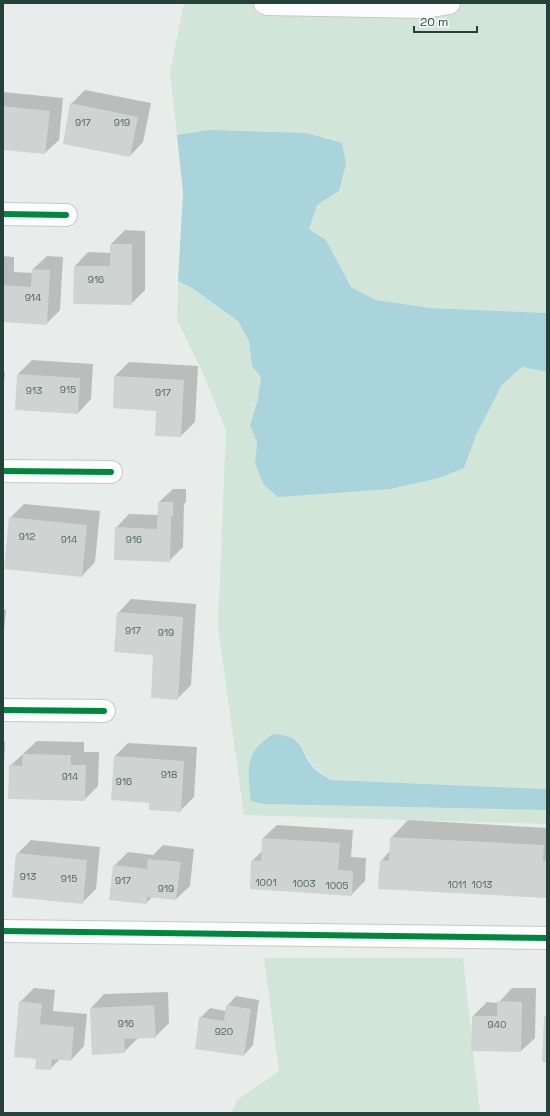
<svg xmlns="http://www.w3.org/2000/svg" width="550" height="1116" viewBox="0 0 550 1116" font-family="'Space Grotesk',sans-serif">
  <style>
    .green { fill: #d1e6d8 }
    .water { fill: #a9d4db }
    .shadow { fill: #0003 }
    .building { fill: #cfd4d2 }
    .lines { fill: none; stroke-linecap: round; stroke-linejoin: round }
    .minor-casing { stroke: #c5cac8; stroke-width: 24 }
    .minor { stroke: #fcfcfc; stroke-width: 22 }
    .cycleway-casing { stroke: #f7fbf9; stroke-width: 8 }
    .cycleway { stroke: #00873e; stroke-width: 6 }
    .labels { text-anchor: middle; stroke-width: 3.5; stroke-linejoin: round; paint-order: stroke }
    .number-label { font-size: 10px; fill: #506761 }
  </style>
  <rect width="100%" height="100%" fill="#e8edeb"/>
  <g class="green">
    <path d="M184,3H547V313L431,308L376,300L351,287L326,240L309,229L317,205L339,191L209,130L177,135L170,73Z"/>
    <path d="M178,281L192,288L238,321L249,341L252,366L261,377L258,399L250,425L257,443L255,464L391,489L439,478L464,468L476,435L502,385L522,367L547,372V789L331,780L312,766L305,753L296,739L263,804L547,810V824L244,815L218,627L226,430L202,371L177,320Z"/>
    <path d="M264,958H463L480,1113H231L237,1100L279,1071Z"/>
  </g>
  <g class="water">
    <path d="M209,130L306,133L342,143L346,164L339,191L317,205L309,229L326,240L351,287L376,300L431,308L547,313V372L522,367L502,385L476,435L464,468L439,478L391,489L278,497L264,485L255,464L257,443L250,425L258,399L261,377L252,366L249,341L238,321L192,288L178,281L183,193L177,135Z"/>
    <path d="M273,734C302,737 297,743 311,765C315,771 325,776 331,780L547,789V810L263,804L251,801C249,785 245,763 256,749C260,743 267,738 273,734Z"/>
  </g>
  <g class="shadow">
    <path d="M85,90L151,103L143,142L130,156L71,104Z"/>
    <path d="M3,92L63,98L59,140L45,153L3,149Z"/>
    <path d="M125,230L145,231V290L131,304L75,266L88,252L111,253V244Z"/>
    <path d="M3,256L14,257V272L33,273V269L47,256L63,257L60,310L46,324L3,321Z"/>
    <path d="M32,360L93,364L91,399L78,413L18,374Z"/>
    <path d="M129,362L198,366L195,422L181,436L158,410L114,408L115,376Z"/>
    <path d="M3,372L5,373L3,389Z"/>
    <path d="M173,489H186V502L184,504L183,547L169,561L116,528L129,514L159,515V502Z"/>
    <path d="M24,504L100,511L95,562L82,576L10,518Z"/>
    <path d="M131,599L196,604L191,685L177,699L154,654L118,613Z"/>
    <path d="M3,609L6,610L3,639Z"/>
    <path d="M37,741L84,742V752H99L98,786L84,800L10,766Z"/>
    <path d="M3,742H5L3,783Z"/>
    <path d="M128,743L197,747L194,797L180,811L115,756Z"/>
    <path d="M408,820L547,828V897L381,861L390,851L391,838Z"/>
    <path d="M277,825L353,830L351,857L366,858L365,881L351,895L252,861L262,851L263,838Z"/>
    <path d="M31,840L100,847L96,889L82,903L17,854Z"/>
    <path d="M163,845L194,849L190,886L176,899L152,897L146,903L114,866L128,852L153,855Z"/>
    <path d="M34,988L55,990L53,1011L87,1014L84,1046L71,1060L60,1059L50,1069L20,1002Z"/>
    <path d="M512,988H536L535,1038L521,1051L472,1050L473,1016L487,1002L498,1003Z"/>
    <path d="M168,992L169,1023L155,1037L138,1038L124,1052L92,1054L91,1008L104,994Z"/>
    <path d="M236,996L259,1000L253,1045L244,1055L200,1018L210,1008L226,1011L227,1006Z"/>
  </g>
  <g class="building">
    <path d="M70,103L138,117L130,157L63,144Z"/>
    <path d="M3,106L50,111L45,154L3,150Z"/>
    <path d="M110,244H132V305L73,304L74,266H110Z"/>
    <path d="M32,269L50,270L47,325L3,322V285L31,287Z"/>
    <path d="M17,374L80,378L78,414L15,410Z"/>
    <path d="M114,376L184,380L181,437L155,436L156,411L113,408Z"/>
    <path d="M158,502H173V517H171L170,562L114,560L115,527L157,529Z"/>
    <path d="M9,517L87,525L82,577L4,569Z"/>
    <path d="M117,612L183,617L178,700L151,698L153,655L114,652Z"/>
    <path d="M23,754L71,755V765H86L85,801L8,799L9,765L22,766Z"/>
    <path d="M114,756L184,761L181,812L149,810V803L111,800Z"/>
    <path d="M390,837L544,845L543,861H547V898L378,889L380,860L389,861Z"/>
    <path d="M262,838L340,843L338,870L353,871L352,896L250,889L251,860L261,861Z"/>
    <path d="M16,853L87,860L83,904L12,897Z"/>
    <path d="M148,859L181,862L176,900L147,897V904L109,900L113,865L147,869Z"/>
    <path d="M19,1001L42,1004L40,1024L74,1027L71,1061L52,1059L51,1070L35,1069L36,1059L14,1057Z"/>
    <path d="M497,1001L522,1002L521,1052L471,1051L472,1016H497Z"/>
    <path d="M154,1005L156,1038L124,1039L125,1053L92,1055L90,1008Z"/>
    <path d="M226,1005L251,1009L244,1056L195,1049L199,1017L224,1021Z"/>
    <path d="M544,1016L547,1017V1062H542Z"/>
  </g>
  <g class="lines">
    <defs>
      <g id="minor">
        <path d="M265,3L268,4L426,7L449,3"/>
        <path d="M3,214L66,215"/>
        <path d="M3,471L111,472"/>
        <path d="M3,710L104,711"/>
        <path d="M3,931L547,938"/>
      </g>
    </defs>
    <use href="#minor" class="minor-casing"/>
    <use href="#minor" class="minor"/>
    <defs>
      <g id="cycleway">
        <path d="M3,214L66,215"/>
        <path d="M3,471L111,472"/>
        <path d="M3,710L104,711"/>
        <path d="M3,931L547,938"/>
      </g>
    </defs>
    <use href="#cycleway" class="cycleway-casing"/>
    <use href="#cycleway" class="cycleway"/>
  </g>
  <g class="labels">
    <g class="number-label">
      <text x="83" y="126">917</text>
      <text x="122" y="126">919</text>
      <text x="96" y="283">916</text>
      <text x="33" y="301">914</text>
      <text x="68" y="393">915</text>
      <text x="34" y="394">913</text>
      <text x="163" y="396">917</text>
      <text x="27" y="540">912</text>
      <text x="69" y="543">914</text>
      <text x="134" y="543">916</text>
      <text x="133" y="634">917</text>
      <text x="166" y="636">919</text>
      <text x="169" y="778">918</text>
      <text x="70" y="780">914</text>
      <text x="124" y="785">916</text>
      <text x="28" y="880">913</text>
      <text x="69" y="882">915</text>
      <text x="123" y="884">917</text>
      <text x="266" y="886">1001</text>
      <text x="304" y="887">1003</text>
      <text x="457" y="888">1011</text>
      <text x="482" y="888">1013</text>
      <text x="337" y="889">1005</text>
      <text x="166" y="892">919</text>
      <text x="126" y="1027">916</text>
      <text x="497" y="1028">940</text>
      <text x="224" y="1035">920</text>
    </g>
  </g>
  <rect width="550" height="1116" fill="none" stroke="#24423a" stroke-width="8"/>
  <path d="M414 26v6h63v-6" fill="none" stroke="#24423a" stroke-width="2"/>
  <text x="420" y="26" font-size="12" fill="#24423a" stroke="#f7fbf9" stroke-width="3" paint-order="stroke">20 m</text>
</svg>
